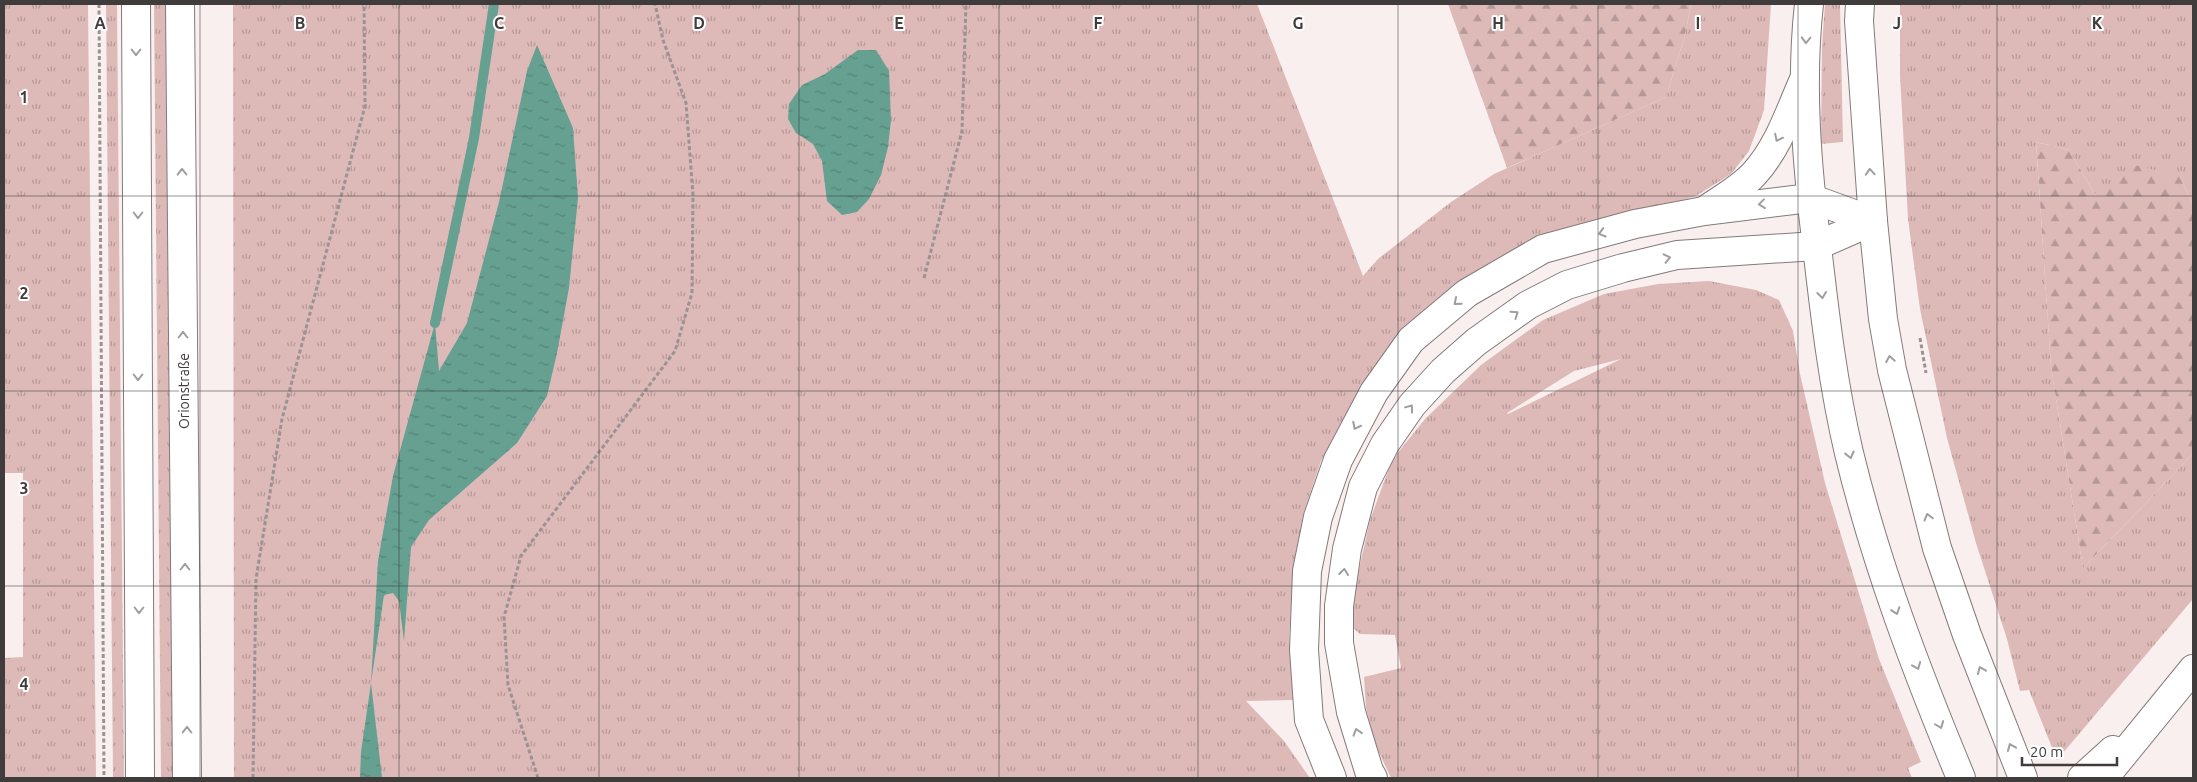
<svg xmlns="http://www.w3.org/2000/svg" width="2197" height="782" viewBox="0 0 2197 782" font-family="Ubuntu,sans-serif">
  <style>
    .grass { fill: url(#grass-tufts); fill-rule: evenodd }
    .forest { fill: url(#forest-firs) }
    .water { fill: url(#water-ripples) }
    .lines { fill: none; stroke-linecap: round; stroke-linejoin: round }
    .stream { stroke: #65a091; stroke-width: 10 }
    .tertiary-casing { stroke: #837a7a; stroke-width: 30 }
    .secondary-casing { stroke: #837a7a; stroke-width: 30 }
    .motorway-casing { stroke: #837a7a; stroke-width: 30 }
    .path { stroke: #9a9392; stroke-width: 3; stroke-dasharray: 4 2.5; stroke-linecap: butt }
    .tertiary { stroke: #fff; stroke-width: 28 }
    .secondary { stroke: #fff; stroke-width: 28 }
    .motorway { stroke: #fff; stroke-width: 28 }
    .oneway { stroke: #a09e9d }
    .grid { fill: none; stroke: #403c3b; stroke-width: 1; stroke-opacity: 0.55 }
    .labels { text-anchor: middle; stroke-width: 4; stroke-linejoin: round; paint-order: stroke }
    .street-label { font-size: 14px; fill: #403c3b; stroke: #fff }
    .grid-label { font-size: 16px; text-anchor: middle; font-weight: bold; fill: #403c3b; stroke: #fff; stroke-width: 4; stroke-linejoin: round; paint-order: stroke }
  </style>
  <defs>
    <pattern id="grass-tufts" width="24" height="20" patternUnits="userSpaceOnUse" patternTransform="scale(1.25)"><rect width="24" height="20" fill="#ddbab8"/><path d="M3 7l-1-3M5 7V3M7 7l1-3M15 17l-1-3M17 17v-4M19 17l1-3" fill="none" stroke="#b59897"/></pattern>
    <pattern id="forest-firs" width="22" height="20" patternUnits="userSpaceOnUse" patternTransform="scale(1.25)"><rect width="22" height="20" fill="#ddbab8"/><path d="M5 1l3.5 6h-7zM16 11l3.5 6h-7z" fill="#b59897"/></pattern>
    <pattern id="water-ripples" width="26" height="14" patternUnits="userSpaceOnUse" patternTransform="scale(1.25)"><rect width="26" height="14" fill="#65a091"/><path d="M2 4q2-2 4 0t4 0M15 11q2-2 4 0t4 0" fill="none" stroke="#558478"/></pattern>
  </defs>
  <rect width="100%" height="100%" fill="#f9efee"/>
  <g class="grass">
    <path d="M4,4H88L96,778H4V658L23,657V473H4Z"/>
    <path d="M106,4H117L124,778H113Z"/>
    <path d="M154,4H167L173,778H161Z"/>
    <path d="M233,4H1257L1363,276L1378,259L1451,202L1494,174L1666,97L1685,35L1691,4H1771L1764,110L1749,151L1731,174L1696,196L1530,248L1375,374L1344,417L1321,461L1304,512L1294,563L1289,638L1293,700L1246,701L1284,741L1310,778H234Z"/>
    <path d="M1825,4H1840L1843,142L1821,144L1822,46Z"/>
    <path d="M1900,4H2193V206L2180,176L2096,196L2069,150L2036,142L2051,367L2083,568L2193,454V599L2057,760L2029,690L2020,691L2007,639L1976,543L1947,438L1920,309L1908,219L1900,76Z"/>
    <path d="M1709,281L1756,290L1779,300L1793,331L1800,374L1825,483L1879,659L1921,762L1908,768L1912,778H1391L1376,746L1366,708L1364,677L1401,668L1395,635L1360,634L1353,628L1352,601L1370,520L1392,460L1425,419L1481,365L1543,320L1604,294L1658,284ZM1621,359L1508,414L1507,413L1574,371Z"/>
  </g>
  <g class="forest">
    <path d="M1448,4H1691L1685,35L1666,97L1507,168Z"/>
    <path d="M2036,142L2069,150L2096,196L2134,165L2180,176L2193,206V454L2083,568L2051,367Z"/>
  </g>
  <g class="water">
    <path d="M537,45L573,128L578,198L569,288L557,353L547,396L517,443L429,520L411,547L404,641L399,601L393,593L384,595L371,683L382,778H360L361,752L371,683L378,561L393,476L435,323L439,371L467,323L499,202L527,71Z"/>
    <path d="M858,50H876L889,71L891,120L888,147L881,175L869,199L857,212L842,215L827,201L822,161L813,144L796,133L788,119L789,104L802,85L825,74Z"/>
  </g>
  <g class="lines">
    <path class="stream" d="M435,323L474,138L494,4"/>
    <defs>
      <g id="tertiary">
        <path d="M136,4L140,778"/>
        <path d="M180,4L187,778"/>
      </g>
      <g id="secondary">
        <path d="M1809,4C1800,85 1807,167 1817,247C1825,316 1833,385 1849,453C1876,565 1917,672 1961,778"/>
        <path d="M1860,4L1859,21L1873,221L1883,319L1892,370L1937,548L1967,635L2023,778"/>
      </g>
      <g id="motorway">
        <path d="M1707,209C1723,198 1741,188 1754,174C1779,147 1790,110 1805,77"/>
        <path d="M1332,778L1309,720L1304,650L1307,571L1318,517L1338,460L1374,392L1411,340L1467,293L1543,249L1635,224L1704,211L1810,198L1873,221"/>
        <path d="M1373,778L1369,771L1351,712L1339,643V606L1347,549L1363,487L1385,444L1412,405L1443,371L1476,342L1528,305L1567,285L1623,268L1677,255L1816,246L1873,221"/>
        <path d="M2082,778L2113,750"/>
        <path d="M2104,778L2193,669"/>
      </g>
    </defs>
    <use href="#tertiary" class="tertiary-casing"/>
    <use href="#secondary" class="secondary-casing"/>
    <use href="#motorway" class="motorway-casing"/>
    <g class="path">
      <path d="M99,4L104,778"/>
      <path d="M924,278L962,131L966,4"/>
      <path d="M1920,338L1926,373"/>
      <path d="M253,778L256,579L282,419L365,106L364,4"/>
      <path d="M538,778L508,685L504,617L521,556L675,351L692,293L693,195L686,103L663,40L655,4"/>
    </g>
    <use href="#tertiary" class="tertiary"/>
    <use href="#secondary" class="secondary"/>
    <use href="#motorway" class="motorway"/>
  </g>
  <defs><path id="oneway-chevron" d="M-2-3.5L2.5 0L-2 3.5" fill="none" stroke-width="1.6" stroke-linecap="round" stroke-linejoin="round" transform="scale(1.25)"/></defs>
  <g class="oneway">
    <use href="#oneway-chevron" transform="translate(1806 40) rotate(92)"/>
    <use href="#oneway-chevron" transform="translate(136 52) rotate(90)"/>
    <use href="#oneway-chevron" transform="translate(1778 138) rotate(116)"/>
    <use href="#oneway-chevron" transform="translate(182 172) rotate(-91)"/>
    <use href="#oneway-chevron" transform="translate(1870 172) rotate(-94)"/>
    <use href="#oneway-chevron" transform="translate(1762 204) rotate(173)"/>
    <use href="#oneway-chevron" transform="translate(138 215) rotate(90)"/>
    <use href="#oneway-chevron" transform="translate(1602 233) rotate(164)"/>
    <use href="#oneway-chevron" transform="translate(1667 258) rotate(-13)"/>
    <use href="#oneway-chevron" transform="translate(1822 295) rotate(83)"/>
    <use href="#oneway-chevron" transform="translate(1457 302) rotate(140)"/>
    <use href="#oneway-chevron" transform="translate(1515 314) rotate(-35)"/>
    <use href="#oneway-chevron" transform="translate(183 335) rotate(-90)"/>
    <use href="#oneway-chevron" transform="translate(1890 359) rotate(-100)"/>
    <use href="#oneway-chevron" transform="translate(138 377) rotate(90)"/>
    <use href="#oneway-chevron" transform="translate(1410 408) rotate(-53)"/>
    <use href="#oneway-chevron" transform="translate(1356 426) rotate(117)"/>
    <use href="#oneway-chevron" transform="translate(1850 455) rotate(76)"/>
    <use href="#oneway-chevron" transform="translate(1928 517) rotate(-105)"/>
    <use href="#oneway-chevron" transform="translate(185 567) rotate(-90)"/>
    <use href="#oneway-chevron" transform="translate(1344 572) rotate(-83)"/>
    <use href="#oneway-chevron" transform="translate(139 610) rotate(90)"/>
    <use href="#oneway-chevron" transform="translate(1896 611) rotate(71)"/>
    <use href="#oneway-chevron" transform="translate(1917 666) rotate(68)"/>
    <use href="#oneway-chevron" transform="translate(1981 670) rotate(-112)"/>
    <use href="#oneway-chevron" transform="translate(1940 725) rotate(69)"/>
    <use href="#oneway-chevron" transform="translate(187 730) rotate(-90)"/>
    <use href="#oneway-chevron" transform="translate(1357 732) rotate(-107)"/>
    <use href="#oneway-chevron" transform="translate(2011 747) rotate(-112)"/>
  </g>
  <path class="grid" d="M200,4V778M399,4V778M599,4V778M799,4V778M999,4V778M1198,4V778M1398,4V778M1598,4V778M1798,4V778M1997,4V778M4,196H2193M4,391H2193M4,586H2193"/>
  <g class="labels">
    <g class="street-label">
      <text transform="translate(184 391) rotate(-90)" y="5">Orionstraße</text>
    </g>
  </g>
  <g class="grid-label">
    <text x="100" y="29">A</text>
    <text x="300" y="29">B</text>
    <text x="499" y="29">C</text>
    <text x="699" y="29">D</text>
    <text x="899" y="29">E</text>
    <text x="1098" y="29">F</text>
    <text x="1298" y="29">G</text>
    <text x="1498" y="29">H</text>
    <text x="1698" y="29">I</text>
    <text x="1897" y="29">J</text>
    <text x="2097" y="29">K</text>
    <text x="24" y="103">1</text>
    <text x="24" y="299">2</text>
    <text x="24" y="494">3</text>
    <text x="24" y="690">4</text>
  </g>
  <rect width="2197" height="782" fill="none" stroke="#403c3b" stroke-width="10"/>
  <path d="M2022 757v8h95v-8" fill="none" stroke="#403c3b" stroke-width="2.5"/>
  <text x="2030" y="757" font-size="15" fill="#403c3b" stroke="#ffffff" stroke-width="4" paint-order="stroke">20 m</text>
</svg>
